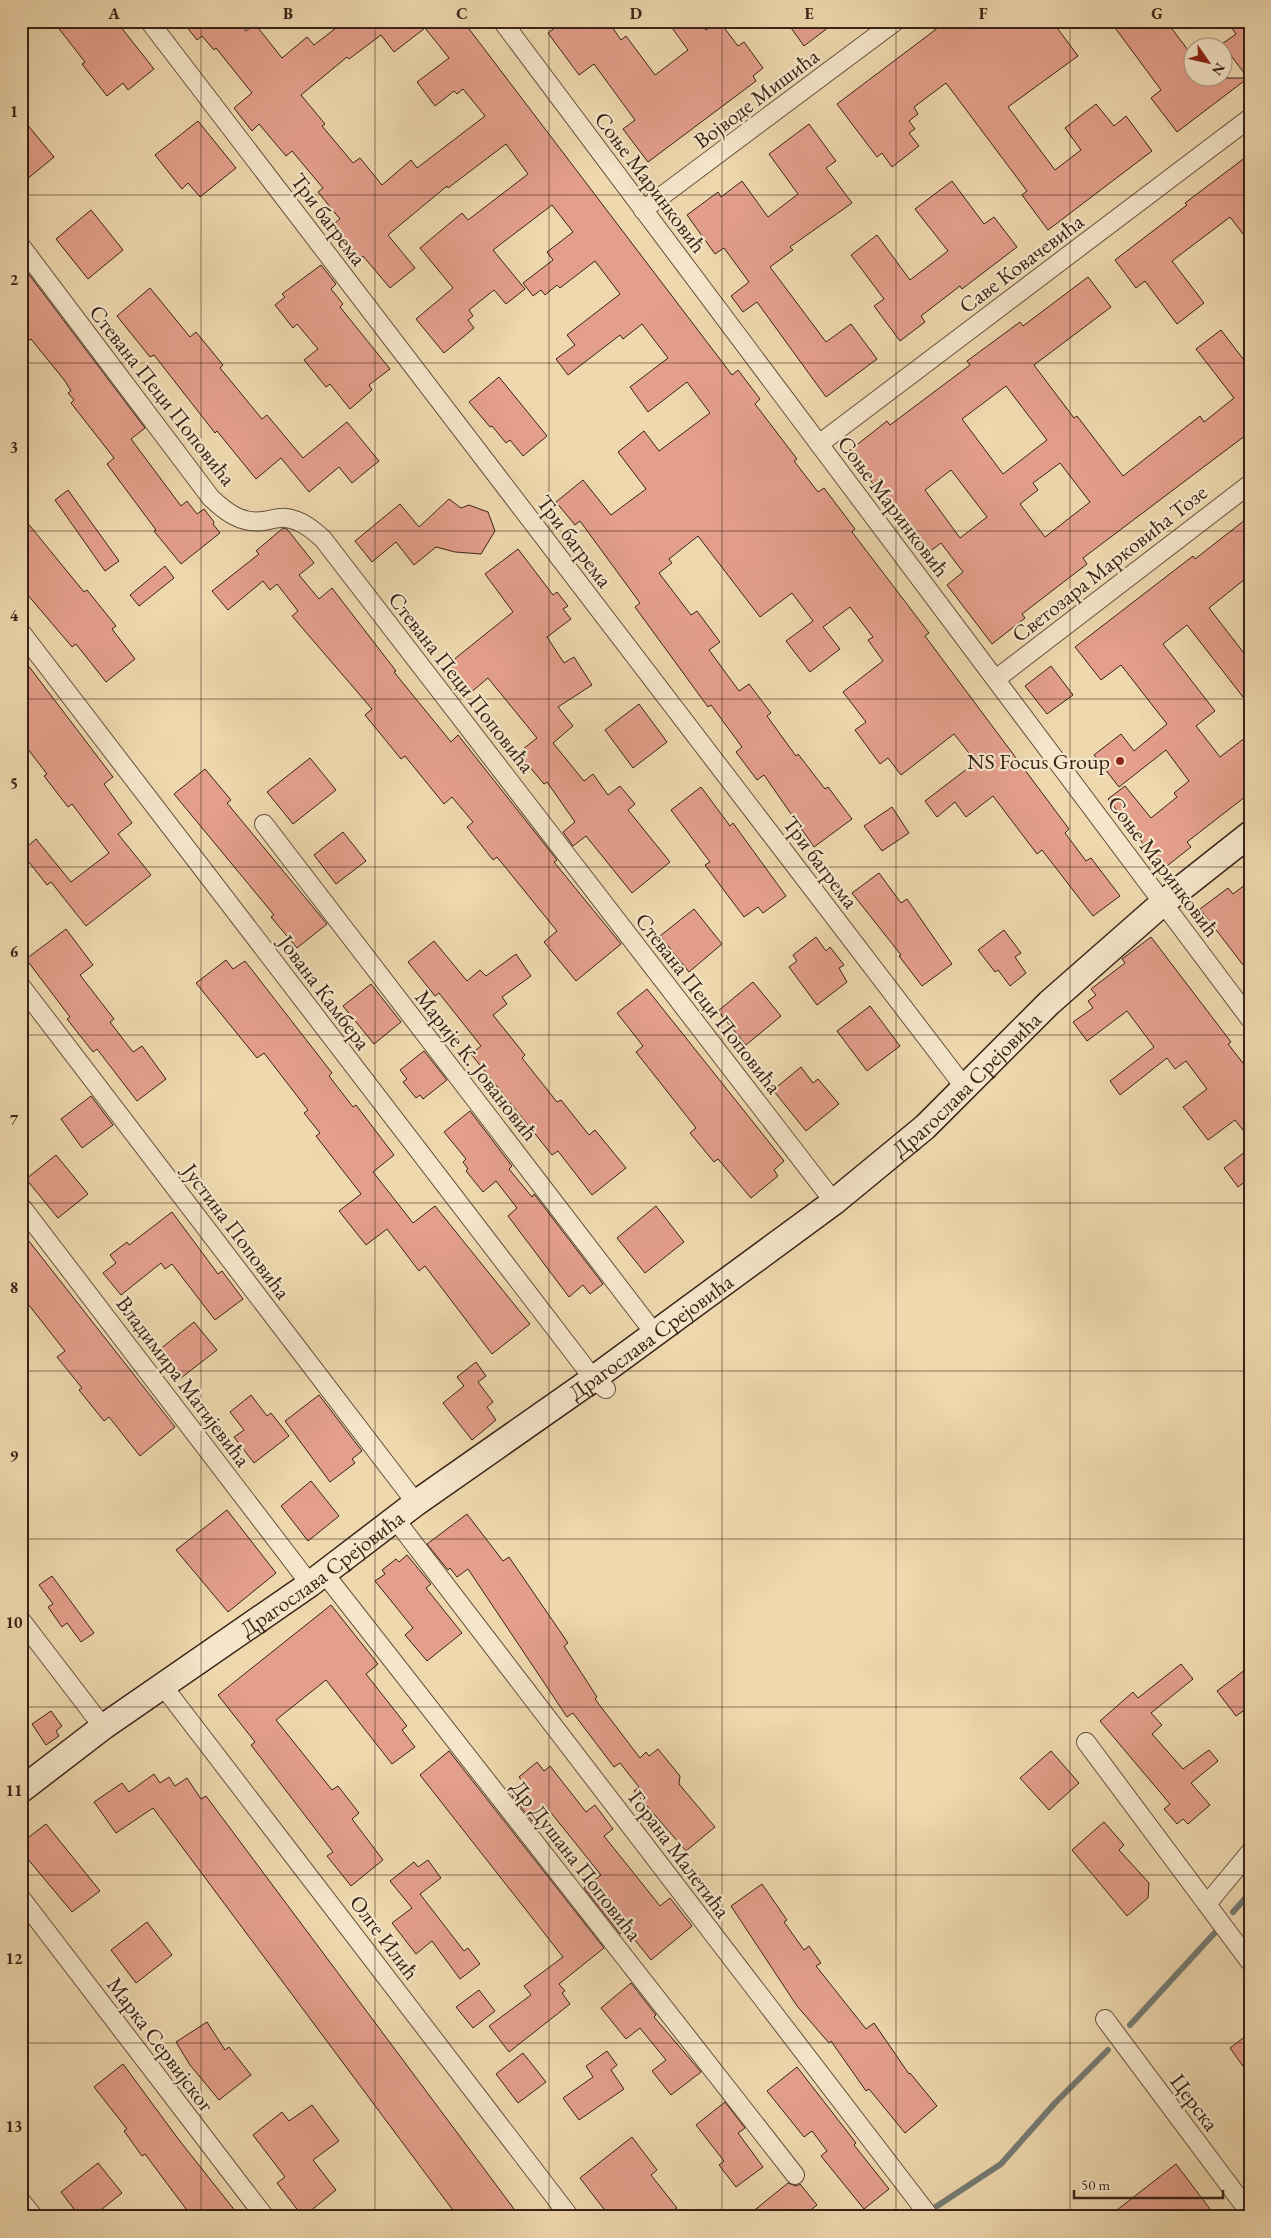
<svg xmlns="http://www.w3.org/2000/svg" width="1271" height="2238" viewBox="0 0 1271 2238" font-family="'EB Garamond',serif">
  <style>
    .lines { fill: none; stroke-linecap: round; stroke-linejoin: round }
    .stream { stroke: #747c75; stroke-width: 6 }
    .building { fill: #e49f8c; stroke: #392318; fill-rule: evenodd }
    .street-casing { stroke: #66503e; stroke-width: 20 }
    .secondary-casing { stroke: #392318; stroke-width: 28 }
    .street { stroke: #f5e6ca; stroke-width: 18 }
    .secondary { stroke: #f5e6ca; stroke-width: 25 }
    .grid { fill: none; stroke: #392318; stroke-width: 1; stroke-opacity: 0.55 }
    .poi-dot { fill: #8f2418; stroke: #f5e6ca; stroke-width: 2 }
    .labels { text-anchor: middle; stroke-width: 4.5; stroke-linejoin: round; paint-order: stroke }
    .street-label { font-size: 22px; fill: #392318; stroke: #f5e6ca }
    .poi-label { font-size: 22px; fill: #392318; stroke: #f5e6ca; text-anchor: end }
    .neatline { fill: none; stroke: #392318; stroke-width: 2 }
    .grid-label { font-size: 16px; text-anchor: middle; font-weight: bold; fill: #392318 }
  </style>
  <rect width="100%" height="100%" fill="#efd8ae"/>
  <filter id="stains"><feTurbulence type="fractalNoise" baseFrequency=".004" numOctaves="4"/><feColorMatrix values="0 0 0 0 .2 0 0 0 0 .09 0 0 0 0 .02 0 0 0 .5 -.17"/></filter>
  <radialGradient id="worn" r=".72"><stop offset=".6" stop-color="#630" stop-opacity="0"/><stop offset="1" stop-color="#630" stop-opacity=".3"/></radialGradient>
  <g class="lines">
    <g class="stream">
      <path d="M1233,1912L1250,1893"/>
      <path d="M1130,2025L1221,1926"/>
      <path d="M928,2212L1001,2164L1055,2103L1108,2050"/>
    </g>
  </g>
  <g class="building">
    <path d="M53,21H116L154,69L128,90L123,83L107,96L82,64L85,62Z"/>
    <path d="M182,21H238L246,31L255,24L282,58L307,37L314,45L345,21H463L732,375L738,370L760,399L755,404L797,459L794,461L818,492L824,488L855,529L852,532L929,633L925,636L1069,829L1065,833L1086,861L1091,858L1120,896L1093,916L1042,850L1037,854L993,796L966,817L955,802L937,817L925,801L976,762L954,734L901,775L888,758L880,764L855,730L866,722L843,692L883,661L868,640L873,637L850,607L823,627L840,649L810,672L786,641L813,621L792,593L760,617L698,536L669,559L672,563L659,573L691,615L697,611L720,642L709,650L739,691L749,684L771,713L767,716L796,756L798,754L825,789L828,787L852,819L814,847L764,775L757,780L736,752L742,747L711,705L708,707L635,607L640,603L580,521L575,525L556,502L583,480L611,515L646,489L618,452L644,431L659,451L710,413L687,382L648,412L630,387L668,358L642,324L623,339L620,335L568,375L556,359L575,345L567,335L620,294L595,261L560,288L557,285L545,295L541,290L533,296L523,283L553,260L547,252L573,232L552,205L493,250L525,289L506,304L494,290L469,310L473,316L468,320L474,328L444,353L416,319L453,288L420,248L462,213L468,220L528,174L506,144L448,188L447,186L388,235L415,268L390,288L363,256L359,259L331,226L340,219L318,192L323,188L292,151L286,156L259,124L252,131L234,108L252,93L216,48L214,50L202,36L197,40ZM425,28L449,58L417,82L435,106L454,91L457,94L463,89L485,116L417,168L411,160L382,185L360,158L353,163L322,126L325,124L301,95L347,57L349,59L381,35L394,52Z"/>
    <path d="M564,21H608L621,40L626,36L655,75L688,50L667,21H699L706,30L719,21L738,46L744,42L763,68L753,76L756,81L648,162L623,129L635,120L594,64L579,75L548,33Z"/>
    <path d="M786,21H837L804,46Z"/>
    <path d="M947,21H1052L1078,56L1008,107L1055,170L1081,150L1065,128L1096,104L1114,126L1126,116L1152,151L1048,230L1022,195L1027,191L946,83L914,107L918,114L909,121L915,129L909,133L919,146L892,167L882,153L877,157L837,104Z"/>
    <path d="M1110,21H1166L1194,58V78H1248L1222,44L1236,34L1227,21H1250V80L1248,78L1177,132L1151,98L1161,90Z"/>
    <path d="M21,117L54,157L21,184Z"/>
    <path d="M198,121L236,168L200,197L188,183L182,189L155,155Z"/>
    <path d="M809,124L836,161L826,168L852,203L790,247L793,250L770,267L826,342L851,324L877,359L826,397L757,302L743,312L731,296L749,282L724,248L715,254L687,215L718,192L721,197L742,181L768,217L798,194L769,154Z"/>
    <path d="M1250,154V243L1230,217L1172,261L1204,303L1177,324L1145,281L1136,288L1115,260L1187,205L1185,203Z"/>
    <path d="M952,181L984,224L994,217L1017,247L962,289L960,286L921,316L925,322L900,341L874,306L884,299L851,255L877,235L910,280L948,251L915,209Z"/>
    <path d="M91,210L123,250L88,279L56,239Z"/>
    <path d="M21,264L145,428L131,439L181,506L187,501L197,514L204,509L214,522L213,524L220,533L181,564L154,531L156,530L107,464L114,458L71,403L74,400L68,393L71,391L65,381L31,339L21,346Z"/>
    <path d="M321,265L336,284L331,289L343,304L340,307L390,369L369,385L372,390L350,409L330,384L326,387L304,360L318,349L297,324L293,328L275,305L285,297L282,294Z"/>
    <path d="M1088,277L1111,307L1034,365L1074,418L1077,416L1123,476L1200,416L1204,422L1234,398L1196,349L1221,330L1250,368V432L1083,558L1087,564L1022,614L1025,618L992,644L947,585L963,572L941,543L925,555L909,534L913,531L877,483L874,485L849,451L887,421L890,425L970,365L967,361L1020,322L1023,326ZM1006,386L1047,440L1003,474L962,419ZM1060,463L1090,502L1045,537L1020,504L1038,490L1033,483ZM951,470L987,517L960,538L925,490Z"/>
    <path d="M150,288L190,337L196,332L223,365L220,368L262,419L267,415L303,458L347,422L379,461L352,483L339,467L309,492L281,458L256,479L217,431L215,433L154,355L150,357L117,316Z"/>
    <path d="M499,377L547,436L523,456L510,440L506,443L492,426L490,427L469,402Z"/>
    <path d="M68,490L119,561L105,571L55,500Z"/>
    <path d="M449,499L461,508L469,505L488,512L495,531L481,554L455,552L436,547L414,565L396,542L372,562L355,541L400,504L419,527Z"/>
    <path d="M21,515L84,592L87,590L116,626L112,629L135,659L106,682L76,644L72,647L21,587Z"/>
    <path d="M1250,516V575L1209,608L1250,661V706L1187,625L1163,644L1215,711L1196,726L1220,757L1250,734V793L1187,842L1191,847L1163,869L1108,799L1125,786L1151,818L1177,797L1174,793L1189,781L1166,750L1119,787L1094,755L1121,734L1134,751L1167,724L1121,665L1101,680L1075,647L1193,556L1195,559Z"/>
    <path d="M283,528L287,529L314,563L299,575L319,599L332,588L396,671L394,672L451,742L458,735L557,860L554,862L621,944L576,981L544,942L557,931L497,857L493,860L467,827L473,822L452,797L444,804L405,756L401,759L365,715L372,709L292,616L298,611L277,584L270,590L263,581L228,610L212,591L259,554L256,551Z"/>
    <path d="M518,549L553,595L557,592L568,606L563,609L571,619L547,637L564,663L574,657L592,685L558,707L573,726L553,743L584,781L593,774L608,795L620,786L635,804L628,810L670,862L632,893L586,836L573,846L563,832L575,822L547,782L544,784L518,753L537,738L488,678L470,693L447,665L513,612L485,574Z"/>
    <path d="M165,566L174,578L139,606L130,595Z"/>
    <path d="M21,656L113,777L104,784L132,823L118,834L151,875L86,926L51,882L47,885L21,852L36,839L71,882L109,853L72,804L68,807L44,776L47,774L21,740Z"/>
    <path d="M1051,666L1073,695L1047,714L1025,686Z"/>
    <path d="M639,704L667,742L633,768L605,730Z"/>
    <path d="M310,758L336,790L293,824L267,792Z"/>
    <path d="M205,769L231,800L227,803L327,924L297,948L271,917L274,915L174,794Z"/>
    <path d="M701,787L730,826L733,823L786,896L763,913L758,907L744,917L705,865L710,862L671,810Z"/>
    <path d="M892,807L909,833L882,851L864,826Z"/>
    <path d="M343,832L366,861L336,884L314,855Z"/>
    <path d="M879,873L901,903L907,899L952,964L922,986L899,956L901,955L852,893Z"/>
    <path d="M1250,881V974L1200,909L1228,888L1233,894Z"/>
    <path d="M694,909L722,944L689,972L660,936Z"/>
    <path d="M66,929L93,965L80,975L114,1019L110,1022L133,1052L142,1046L166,1079L137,1101L97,1049L93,1052L67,1019L70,1017L26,959Z"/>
    <path d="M1004,930L1021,953L1015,957L1026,973L1010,986L998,970L995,972L978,950Z"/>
    <path d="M816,937L826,951L830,947L844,965L839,968L847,982L817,1005L789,967L797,961L793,955Z"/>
    <path d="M1151,937L1231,1042L1228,1044L1250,1072V1139L1235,1120L1208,1140L1183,1107L1207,1089L1186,1061L1175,1069L1167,1058L1120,1095L1110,1081L1154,1047L1127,1011L1087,1041L1073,1022L1093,1008L1088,1001L1096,995L1091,989L1125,963L1122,959Z"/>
    <path d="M434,941L467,981L480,970L486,976L516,954L531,976L502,997L507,1004L493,1015L525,1055L522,1058L557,1102L561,1100L589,1135L595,1130L626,1168L592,1195L558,1151L552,1155L471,1054L481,1046L439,993L435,996L408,962Z"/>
    <path d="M226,960L233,969L245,961L332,1073L329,1076L353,1107L356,1105L394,1155L373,1172L413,1223L435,1206L530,1324L492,1354L425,1266L419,1271L387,1229L366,1245L339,1211L361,1194L316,1136L320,1133L304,1113L308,1110L264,1053L257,1058L196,983Z"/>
    <path d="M753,982L781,1016L746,1045L718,1011Z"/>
    <path d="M371,984L401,1022L374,1044L343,1006Z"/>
    <path d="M647,989L784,1161L774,1170L778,1176L751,1198L718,1159L714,1162L690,1133L696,1128L636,1052L643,1046L617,1013Z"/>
    <path d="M870,1006L900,1046L867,1071L837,1031Z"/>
    <path d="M424,1051L447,1080L423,1099L420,1095L416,1098L403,1082L407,1079L400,1070Z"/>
    <path d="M801,1067L813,1083L818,1079L839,1104L806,1131L773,1090Z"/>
    <path d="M91,1096L113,1125L82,1148L61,1119Z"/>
    <path d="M470,1111L512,1166L509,1169L532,1197L534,1194L603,1284L590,1294L583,1285L569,1297L508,1216L517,1208L496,1181L483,1192L466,1171L468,1169L463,1162L466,1159L444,1132Z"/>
    <path d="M1250,1148V1178L1238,1187L1224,1168Z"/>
    <path d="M56,1155L88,1194L58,1218L26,1179Z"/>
    <path d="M656,1206L684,1242L645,1273L617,1238Z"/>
    <path d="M172,1212L218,1274L222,1271L243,1299L215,1320L172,1264L165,1269L161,1263L121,1295L103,1273L116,1263L110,1255L127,1242L129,1245Z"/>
    <path d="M21,1231L175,1427L140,1456L109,1417L104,1421L79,1390L82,1388L57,1357L65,1351L21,1295Z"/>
    <path d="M194,1322L217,1350L181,1378L159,1350Z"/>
    <path d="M476,1362L486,1376L478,1382L493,1402L487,1407L496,1420L472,1440L443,1403L464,1386L457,1377Z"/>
    <path d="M251,1395L267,1416L271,1413L289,1436L254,1463L234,1437L244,1430L230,1412Z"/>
    <path d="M319,1395L362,1451L352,1459L355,1463L330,1482L285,1421Z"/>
    <path d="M311,1481L339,1516L308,1541L281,1506Z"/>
    <path d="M227,1510L276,1573L228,1612L176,1550Z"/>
    <path d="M467,1514L503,1561L509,1557L568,1643L564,1646L597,1697L595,1699L640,1758L646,1752L649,1756L658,1749L680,1776L679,1784L715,1827L686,1851L634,1791L639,1787L620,1763L614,1767L573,1713L567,1717L468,1569L457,1577L450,1568L448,1570L427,1544Z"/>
    <path d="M407,1555L431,1584L426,1588L462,1633L427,1661L405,1635L413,1628L375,1581L385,1574L382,1570L396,1559L399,1562Z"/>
    <path d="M52,1576L94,1633L81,1642L67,1623L62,1627L48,1607L53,1604L39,1585Z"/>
    <path d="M331,1605L378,1664L366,1674L407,1726L402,1730L415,1747L392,1764L326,1680L276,1720L332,1790L338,1786L359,1813L352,1819L383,1860L351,1886L327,1856L333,1852L251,1745L255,1742L218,1695Z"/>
    <path d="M1181,1664L1193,1679L1151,1713L1162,1725L1152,1734L1183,1769L1209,1750L1218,1761L1191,1783L1210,1805L1188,1824L1183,1819L1177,1824L1164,1809L1170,1804L1100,1721L1133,1692L1138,1698Z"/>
    <path d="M1250,1666V1706L1236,1716L1217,1691Z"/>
    <path d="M51,1711L62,1726L56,1731L59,1736L46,1745L32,1724Z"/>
    <path d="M449,1751L604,1948L559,1984L565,1991L562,1993L570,2004L509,2052L489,2026L531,1995L524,1986L563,1957L420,1775Z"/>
    <path d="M1051,1751L1079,1783L1049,1810L1020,1778Z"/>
    <path d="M537,1762L544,1771L550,1766L586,1812L595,1805L613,1829L604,1836L660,1906L670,1898L692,1926L651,1960L626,1929L620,1934L584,1888L601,1875L548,1809L532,1821L512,1796L526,1786L519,1777Z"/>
    <path d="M154,1774L160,1783L169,1777L175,1786L187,1778L201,1799L206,1796L520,2217H458L153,1808L116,1833L94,1802L122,1783L129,1792Z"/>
    <path d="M1104,1822L1124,1845L1119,1850L1149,1883L1148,1898L1127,1916L1072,1850Z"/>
    <path d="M46,1824L100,1891L72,1912L21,1851V1843Z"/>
    <path d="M428,1860L441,1878L420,1894L464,1951L468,1948L480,1964L460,1979L432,1941L416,1954L392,1923L412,1908L390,1881L414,1862L418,1867Z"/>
    <path d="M762,1884L787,1920L784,1922L804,1950L809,1946L821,1963L816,1966L866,2029L874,2023L909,2074L910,2073L937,2106L905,2133L869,2089L866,2091L831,2041L829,2043L797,2006L731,1906Z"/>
    <path d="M147,1922L172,1955L136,1983L111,1950Z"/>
    <path d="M631,1983L656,2015L654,2017L701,2072L671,2095L652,2071L666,2060L640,2028L626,2039L601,2008Z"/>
    <path d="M479,1990L495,2011L473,2028L456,2007Z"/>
    <path d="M207,2022L225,2050L229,2047L251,2075L219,2100L190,2065L176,2042Z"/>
    <path d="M1250,2033V2076L1230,2048Z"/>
    <path d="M607,2051L617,2065L611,2070L624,2089L579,2120L563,2098L593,2077L586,2066Z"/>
    <path d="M523,2053L546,2082L518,2103L496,2074Z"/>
    <path d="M123,2064L179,2140L240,2217H192L145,2154L142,2156L124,2131L127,2129L94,2087Z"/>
    <path d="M797,2067L856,2143L854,2145L889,2189L864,2209L821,2156L827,2151L812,2131L804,2137L767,2091Z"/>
    <path d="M725,2102L745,2128L738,2133L763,2167L736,2187L719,2165L724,2161L696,2125Z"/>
    <path d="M312,2105L339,2141L313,2160L336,2190L303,2217L277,2183L285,2177L253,2135L282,2112L289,2121Z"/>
    <path d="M632,2137L657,2170L651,2175L677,2208L665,2217H610L580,2178Z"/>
    <path d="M98,2163L122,2193L92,2217H80L61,2192Z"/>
    <path d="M1176,2164L1216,2217H1108Z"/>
    <path d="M788,2183L796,2186L800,2184L817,2205L802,2217H746Z"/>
  </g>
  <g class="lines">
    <defs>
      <g id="street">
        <path d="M149,21L965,1088"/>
        <path d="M502,21L1250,1019"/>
        <path d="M643,210L896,21"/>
        <path d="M21,246L211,498C226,512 241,524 263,521C270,520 279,517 286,518C301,520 312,529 323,539L834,1202"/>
        <path d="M819,444L1250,118"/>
        <path d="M21,632L583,1365L593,1379L606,1389"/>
        <path d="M996,679L1250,484"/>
        <path d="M264,824L655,1334"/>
        <path d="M21,986L416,1503"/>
        <path d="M21,1206L310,1584"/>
        <path d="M395,1519L930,2217"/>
        <path d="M324,1573L795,2175"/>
        <path d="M21,1620L103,1727"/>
        <path d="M163,1686L570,2217"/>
        <path d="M1086,1742L1250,1962"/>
        <path d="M21,1898L265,2217"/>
        <path d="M1207,1904L1250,1852"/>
        <path d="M1105,2019L1250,2213"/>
        <path d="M21,2201L34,2217"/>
      </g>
      <g id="secondary">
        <path id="s1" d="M21,1790L103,1727L310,1584L416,1503L593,1379L834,1202L925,1127L1049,1003L1164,902L1250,834"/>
      </g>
    </defs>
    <use href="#street" class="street-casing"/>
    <use href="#secondary" class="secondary-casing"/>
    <use href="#street" class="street"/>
    <use href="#secondary" class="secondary"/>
  </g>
  <path class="grid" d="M201,21V2217M375,21V2217M549,21V2217M722,21V2217M896,21V2217M1070,21V2217M21,195H1250M21,363H1250M21,531H1250M21,699H1250M21,867H1250M21,1035H1250M21,1203H1250M21,1371H1250M21,1539H1250M21,1707H1250M21,1875H1250M21,2043H1250"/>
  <circle class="poi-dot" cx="1120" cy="761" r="5"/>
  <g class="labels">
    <g class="street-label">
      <text transform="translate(756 98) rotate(-37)" y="8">Војводе Мишића</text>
      <text transform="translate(651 182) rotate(53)" y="8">Соње Маринковић</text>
      <text transform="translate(329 219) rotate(53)" y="8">Три багрема</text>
      <text transform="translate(1021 263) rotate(-37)" y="8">Саве Ковачевића</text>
      <text transform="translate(163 395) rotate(52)" y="8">Стевана Пеци Поповића</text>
      <text transform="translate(894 506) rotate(53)" y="8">Соње Маринковић</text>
      <text transform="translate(575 541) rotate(53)" y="8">Три багрема</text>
      <text transform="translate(1109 563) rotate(-38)" y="8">Светозара Марковића Тозе</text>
      <text transform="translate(462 682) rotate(52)" y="8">Стевана Пеци Поповића</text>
      <text transform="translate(821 862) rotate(53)" y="8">Три багрема</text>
      <text transform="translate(1164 866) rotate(53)" y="8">Соње Маринковић</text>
      <text transform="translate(325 992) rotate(53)" y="8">Јована Камбера</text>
      <text transform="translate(709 1003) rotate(52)" y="8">Стевана Пеци Поповића</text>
      <text transform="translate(477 1065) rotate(52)" y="8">Марије К. Јовановић</text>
      <text dy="8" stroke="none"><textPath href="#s1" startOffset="1181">Драгослава Срејовића</textPath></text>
      <text transform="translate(237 1231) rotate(53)" y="8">Јустина Поповића</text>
      <text dy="8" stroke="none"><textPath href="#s1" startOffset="776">Драгослава Срејовића</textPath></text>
      <text transform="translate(184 1381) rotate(53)" y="8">Владимира Матијевића</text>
      <text dy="8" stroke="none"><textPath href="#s1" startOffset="371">Драгослава Срејовића</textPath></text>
      <text transform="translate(680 1854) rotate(53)" y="8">Горана Малетића</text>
      <text transform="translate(577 1860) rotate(52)" y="8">Др Душана Поповића</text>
      <text transform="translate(385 1937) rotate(53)" y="8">Олге Илић</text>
      <text transform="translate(161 2044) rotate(53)" y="8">Марка Сервијског</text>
      <text transform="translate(1195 2102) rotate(53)" y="8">Церска</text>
    </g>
    <g class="poi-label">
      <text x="1110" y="769">NS Focus Group</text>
    </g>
  </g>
  <rect width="1271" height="2238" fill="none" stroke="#efd8ae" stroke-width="55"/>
  <g transform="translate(1208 62) rotate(124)"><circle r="24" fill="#f5e6ca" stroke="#aa9883"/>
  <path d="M0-4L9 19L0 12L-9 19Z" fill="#8f2418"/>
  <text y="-8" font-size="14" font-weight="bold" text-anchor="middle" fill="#392318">N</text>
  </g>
  <path d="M1074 2190v8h149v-8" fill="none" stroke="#392318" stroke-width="2.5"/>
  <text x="1081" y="2190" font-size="15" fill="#392318" stroke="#f5e6ca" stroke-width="4" paint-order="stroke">50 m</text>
  <rect x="28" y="28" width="1216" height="2182" class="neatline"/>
  <g class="grid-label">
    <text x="114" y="19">A</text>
    <text x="288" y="19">B</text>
    <text x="462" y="19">C</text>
    <text x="636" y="19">D</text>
    <text x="809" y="19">E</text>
    <text x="983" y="19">F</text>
    <text x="1157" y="19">G</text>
    <text x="14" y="117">1</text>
    <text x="14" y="285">2</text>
    <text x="14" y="453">3</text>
    <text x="14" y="621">4</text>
    <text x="14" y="789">5</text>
    <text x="14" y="957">6</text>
    <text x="14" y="1125">7</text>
    <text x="14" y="1293">8</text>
    <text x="14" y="1461">9</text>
    <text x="14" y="1628">10</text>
    <text x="14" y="1796">11</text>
    <text x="14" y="1964">12</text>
    <text x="14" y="2132">13</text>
  </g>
  <rect width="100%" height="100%" filter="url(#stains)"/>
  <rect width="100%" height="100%" fill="url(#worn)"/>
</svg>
